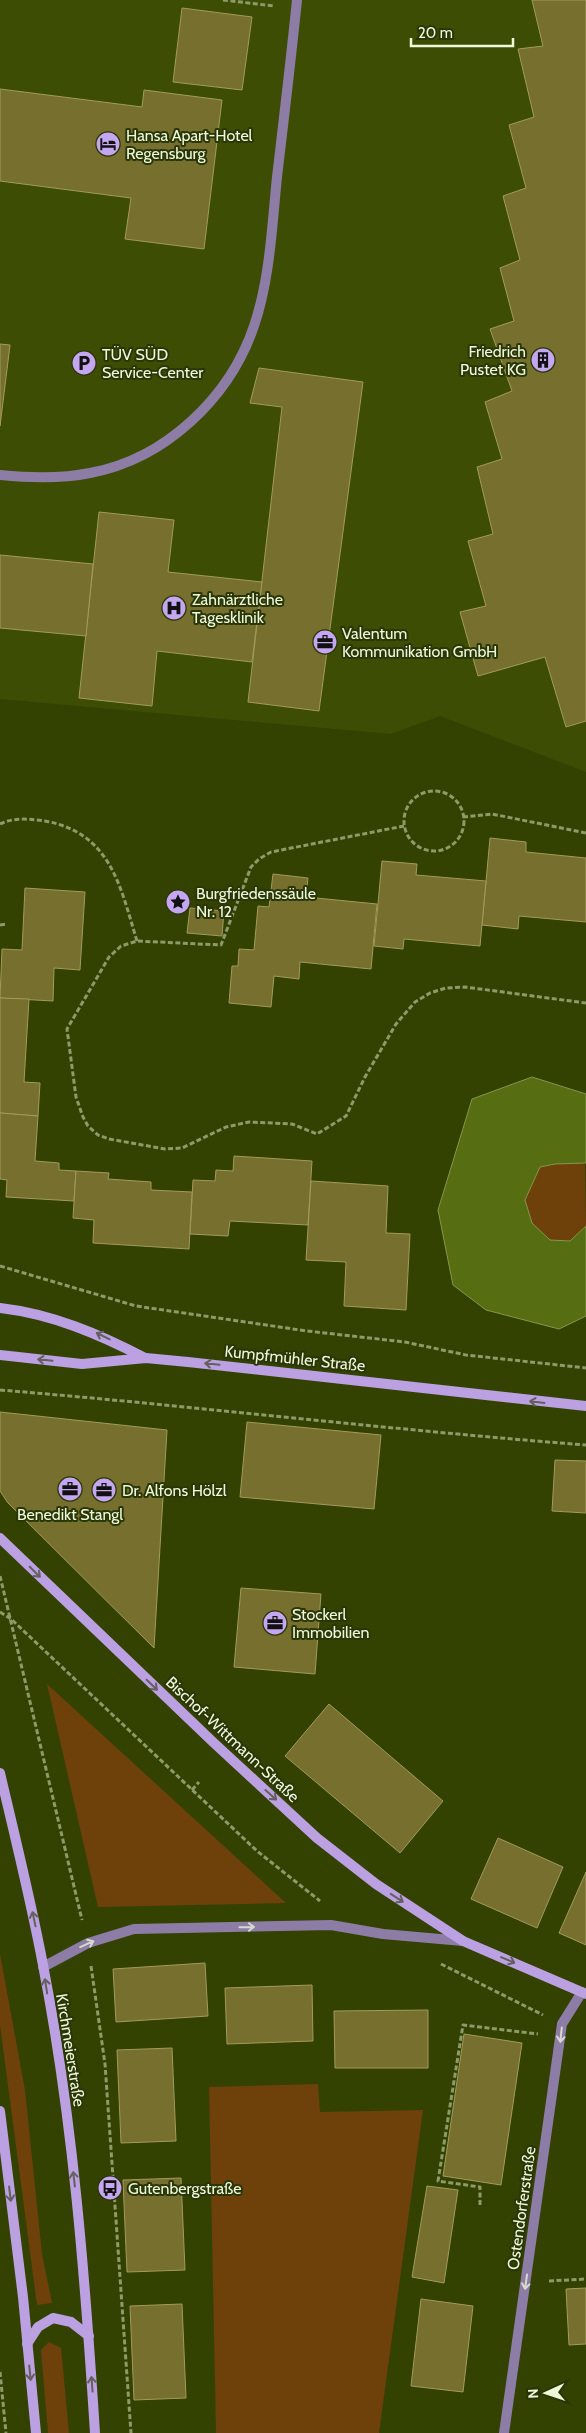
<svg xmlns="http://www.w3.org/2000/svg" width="586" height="2433" viewBox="0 0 586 2433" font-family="Cabin,sans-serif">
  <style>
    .built { fill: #3d4e04 }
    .green { fill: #6e400a }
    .water { fill: #576d11; stroke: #84974d }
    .building { fill: #766f2e; stroke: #a29b5b }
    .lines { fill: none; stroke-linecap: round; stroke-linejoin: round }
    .path { stroke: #8d9a6a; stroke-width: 3; stroke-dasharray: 5 2.5; stroke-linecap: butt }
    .street { stroke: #8d7ca6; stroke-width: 10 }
    .secondary { stroke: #bba0e2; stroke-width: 10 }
    .oneway { stroke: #64605f }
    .oneway2 { stroke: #d6dacd }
    .labels { text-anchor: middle; stroke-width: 4; stroke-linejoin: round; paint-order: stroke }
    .poi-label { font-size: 16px; fill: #eef9da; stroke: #2a3608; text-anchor: start }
    .street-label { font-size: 16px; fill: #eef9da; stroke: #2a3608 }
  </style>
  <rect width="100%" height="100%" fill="#334201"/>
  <path class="built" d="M0,0H586V772L440,716L391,734L0,699Z"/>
  <g class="green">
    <path d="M585,1162L586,1226L570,1241L550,1240L532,1224L525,1200L539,1167L555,1164Z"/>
    <path d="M47,1684L286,1903L98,1907Z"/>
    <path d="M0,1954L25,2090L42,2254L52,2303L37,2305L0,2025Z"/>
    <path d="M318,2084L320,2112L423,2110L379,2433H216L209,2087Z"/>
    <path d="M49,2342L61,2348L69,2433H48L41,2350Z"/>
  </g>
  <path class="water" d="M532,1077L586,1094V1163L555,1164L540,1167L525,1200L532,1223L550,1240L570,1241L586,1226V1316L559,1329L486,1310L453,1285L438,1210L472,1099Z"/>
  <g class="building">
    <path d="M532,0H586V721L566,727L545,657L478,676L460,612L486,606L468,541L493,534L477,467L502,459L485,402L512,391L490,329L514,321L500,268L520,260L503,196L526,188L509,125L534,117L518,49L543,46Z"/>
    <path d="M182,8L252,17L242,90L173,82Z"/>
    <path d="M0,89L142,107L144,90L222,100L204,249L125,239L131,198L0,181Z"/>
    <path d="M0,344L10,345L0,426Z"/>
    <path d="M259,368L363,382L319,711L248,702L282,407L250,403Z"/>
    <path d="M99,512L174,520L168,572L262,582L252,662L157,651L152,706L79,698Z"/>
    <path d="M0,555L93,564L86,636L0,628Z"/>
    <path d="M490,838L526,842V852L586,858V922L519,916L518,929L482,925Z"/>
    <path d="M382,861L417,864L416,875L486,881L480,946L404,939L403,949L374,946Z"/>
    <path d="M273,874L308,878L306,897L377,904L371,969L300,962L299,979L274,976L271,1007L229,1003L232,966H238L239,949L254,950L258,906L269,907Z"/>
    <path d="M25,888L85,892L80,970L54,968L53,1001L0,998L2,949L22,950Z"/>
    <path d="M190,908L224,911L222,936L187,933Z"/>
    <path d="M0,998L29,999L24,1082L40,1083L38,1116L0,1113Z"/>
    <path d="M0,1113L38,1116L35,1161L59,1163V1170L76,1171L74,1201L6,1197L7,1180L0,1179Z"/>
    <path d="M234,1156L312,1161L308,1225L230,1221L228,1236L190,1234L193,1180L215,1181L216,1170L233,1171Z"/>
    <path d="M76,1171L109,1173L108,1179L151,1182V1190L192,1192L189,1249L93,1243L94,1220L73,1218Z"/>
    <path d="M311,1181L388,1186L386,1233L410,1234L406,1310L344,1306L346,1262L306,1260Z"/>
    <path d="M0,1412L167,1430L154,1648L8,1503L0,1491Z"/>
    <path d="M247,1422L381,1435L374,1509L240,1497Z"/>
    <path d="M555,1460L586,1461V1513L552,1511Z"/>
    <path d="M241,1588L321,1594L315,1674L234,1667Z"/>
    <path d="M329,1704L443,1801L400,1853L285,1756Z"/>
    <path d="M498,1838L563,1867L537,1928L471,1899Z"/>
    <path d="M586,1872V1945L559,1933Z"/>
    <path d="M205,1963L208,2016L116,2022L113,1969Z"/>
    <path d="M312,1985L313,2041L227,2044L225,1988Z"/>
    <path d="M428,2010V2068H335L334,2011Z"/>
    <path d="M464,2034L522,2043L501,2185L443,2176Z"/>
    <path d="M172,2048L176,2141L121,2143L117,2050Z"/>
    <path d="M181,2178L185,2270L127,2272L123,2180Z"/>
    <path d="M427,2186L458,2190L444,2283L412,2277Z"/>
    <path d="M586,2288V2344L569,2345L566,2289Z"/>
    <path d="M421,2299L473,2306L463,2392L411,2386Z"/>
    <path d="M182,2304L186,2398L134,2400L130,2306Z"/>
  </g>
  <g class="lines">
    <g class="path">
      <path d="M223,0L274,6"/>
      <circle cx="434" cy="821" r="30"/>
      <path d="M463,817L492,814L586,833"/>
      <path d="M0,824C14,817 31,819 45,821C111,833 120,886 137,941"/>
      <path d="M404,826L271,852L259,859L251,867L221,945L137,941L121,946L109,957L67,1029L76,1097L83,1117L88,1126L98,1135L109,1139L165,1149L182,1148L226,1127L249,1122L292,1124L317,1134L346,1116L365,1077L396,1024L415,1002L430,993L446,988L465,987L586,1003"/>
      <path d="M0,925L7,924"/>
      <path d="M0,1266L136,1306L307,1331L405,1342L466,1355L586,1368"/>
      <path d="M0,1390C196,1406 390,1430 586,1445"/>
      <path d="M0,1576L82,1920"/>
      <path d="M0,1612L11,1619L257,1851L320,1901"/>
      <path d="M192,1790L199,1782"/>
      <path d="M441,1964L543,2015"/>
      <path d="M91,1966L105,2064L131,2433"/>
      <path d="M480,2205V2187L438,2181L463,2025L538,2034"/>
      <path d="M549,2281L586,2279"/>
      <path d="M0,2372L6,2433"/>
    </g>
    <g class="street">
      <path d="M0,475C30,478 61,479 90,473C166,459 230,397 254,326C270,279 272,226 277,177C284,118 291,59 297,0"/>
      <path d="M43,1967L88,1943L134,1929L331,1925L383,1934L463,1941"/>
      <path d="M504,2433L562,2024L582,1992"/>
    </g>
    <g class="secondary">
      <path d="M0,1308C52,1314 99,1334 145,1358"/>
      <path d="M0,1355L82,1364L146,1358L188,1362L586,1406"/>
      <path d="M0,1538L214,1743L317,1838L376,1884L463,1941L586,1994"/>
      <path d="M0,1773C15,1837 31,1901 43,1965C73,2119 85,2277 95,2433"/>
      <path d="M0,2111L23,2297L36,2433"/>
      <path d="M27,2344L38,2327L53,2318L71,2322L89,2336"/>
    </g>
  </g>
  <defs><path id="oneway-shaft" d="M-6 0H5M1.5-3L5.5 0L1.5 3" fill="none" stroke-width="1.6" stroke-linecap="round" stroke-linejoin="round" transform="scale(1.25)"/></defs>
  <g class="oneway">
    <use href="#oneway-shaft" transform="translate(103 1336) rotate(-154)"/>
    <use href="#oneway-shaft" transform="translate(45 1360) rotate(-174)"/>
    <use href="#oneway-shaft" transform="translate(212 1364) rotate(-174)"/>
    <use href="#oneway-shaft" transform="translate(537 1402) rotate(-173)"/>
    <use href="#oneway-shaft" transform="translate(35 1572) rotate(45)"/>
    <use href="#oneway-shaft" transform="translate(152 1685) rotate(44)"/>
    <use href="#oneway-shaft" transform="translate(271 1795) rotate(42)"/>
    <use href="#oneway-shaft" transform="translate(397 1898) rotate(33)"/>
    <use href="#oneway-shaft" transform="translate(34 1919) rotate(-102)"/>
    <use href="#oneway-shaft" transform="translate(508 1960) rotate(23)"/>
    <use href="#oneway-shaft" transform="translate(46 1986) rotate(-99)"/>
    <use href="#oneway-shaft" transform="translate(74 2179) rotate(-97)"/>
    <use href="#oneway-shaft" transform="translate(10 2194) rotate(83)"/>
    <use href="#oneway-shaft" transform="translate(30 2373) rotate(84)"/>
    <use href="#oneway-shaft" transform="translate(92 2384) rotate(-94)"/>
  </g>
  <g class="oneway2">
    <use href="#oneway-shaft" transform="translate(247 1927) rotate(-1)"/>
    <use href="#oneway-shaft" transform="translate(87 1944) rotate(-24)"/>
    <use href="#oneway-shaft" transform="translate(561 2035) rotate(96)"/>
    <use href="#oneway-shaft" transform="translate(526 2282) rotate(98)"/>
  </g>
  <defs>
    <symbol id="hotel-disc" viewBox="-11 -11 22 22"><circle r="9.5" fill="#c5a6f0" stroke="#2a3608"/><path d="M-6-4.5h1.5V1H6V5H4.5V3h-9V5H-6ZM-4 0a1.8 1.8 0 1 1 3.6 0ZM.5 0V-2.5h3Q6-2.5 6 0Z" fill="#111"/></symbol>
    <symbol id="building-disc" viewBox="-11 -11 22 22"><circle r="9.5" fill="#c5a6f0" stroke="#2a3608"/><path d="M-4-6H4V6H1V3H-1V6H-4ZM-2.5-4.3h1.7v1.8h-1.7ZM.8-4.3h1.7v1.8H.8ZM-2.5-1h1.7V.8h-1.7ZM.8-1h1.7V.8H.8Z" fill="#111"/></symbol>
    <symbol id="parking-disc" viewBox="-11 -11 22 22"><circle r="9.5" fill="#c5a6f0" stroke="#2a3608"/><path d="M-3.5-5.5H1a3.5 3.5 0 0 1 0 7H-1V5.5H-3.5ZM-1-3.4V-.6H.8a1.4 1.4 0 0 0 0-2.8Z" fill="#111"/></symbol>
    <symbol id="hospital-disc" viewBox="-11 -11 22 22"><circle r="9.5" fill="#c5a6f0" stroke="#2a3608"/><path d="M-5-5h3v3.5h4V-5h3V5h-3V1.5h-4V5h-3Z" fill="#111"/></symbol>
    <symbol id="office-disc" viewBox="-11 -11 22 22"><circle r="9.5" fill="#c5a6f0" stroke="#2a3608"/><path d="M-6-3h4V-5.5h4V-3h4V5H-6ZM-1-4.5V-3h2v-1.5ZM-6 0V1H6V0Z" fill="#111"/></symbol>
    <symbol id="sight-disc" viewBox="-11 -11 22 22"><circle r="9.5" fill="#c5a6f0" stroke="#2a3608"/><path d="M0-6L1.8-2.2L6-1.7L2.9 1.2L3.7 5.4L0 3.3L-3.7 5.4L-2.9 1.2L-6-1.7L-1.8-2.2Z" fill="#111"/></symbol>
    <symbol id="bus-disc" viewBox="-11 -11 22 22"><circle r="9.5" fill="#c5a6f0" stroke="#2a3608"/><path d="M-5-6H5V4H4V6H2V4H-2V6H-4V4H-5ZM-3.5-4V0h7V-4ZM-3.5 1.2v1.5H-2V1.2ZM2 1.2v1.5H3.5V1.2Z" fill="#111"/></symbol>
  </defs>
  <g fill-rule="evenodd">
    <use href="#hotel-disc" x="94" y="130" width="28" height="28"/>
    <use href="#building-disc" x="529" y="346" width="28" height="28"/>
    <use href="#parking-disc" x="70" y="349" width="28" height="28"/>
    <use href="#hospital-disc" x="160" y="594" width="28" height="28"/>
    <use href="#office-disc" x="311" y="628" width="28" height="28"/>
    <use href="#sight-disc" x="164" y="888" width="28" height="28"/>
    <use href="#office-disc" x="56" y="1475" width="28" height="28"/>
    <use href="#office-disc" x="90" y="1476" width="28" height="28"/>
    <use href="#office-disc" x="261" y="1609" width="28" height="28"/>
    <use href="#bus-disc" x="96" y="2174" width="28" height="28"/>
  </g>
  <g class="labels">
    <g class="poi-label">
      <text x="126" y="141">Hansa Apart-Hotel<tspan x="126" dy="18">Regensburg</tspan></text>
      <text x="526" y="357" text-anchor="end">Friedrich<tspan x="526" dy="18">Pustet KG</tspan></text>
      <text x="102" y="360">TÜV SÜD<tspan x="102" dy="18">Service-Center</tspan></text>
      <text x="192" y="605">Zahnärztliche<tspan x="192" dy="18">Tagesklinik</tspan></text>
      <text x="342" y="639">Valentum<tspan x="342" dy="18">Kommunikation GmbH</tspan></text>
      <text x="196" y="899">Burgfriedenssäule<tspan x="196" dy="18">Nr. 12</tspan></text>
      <text x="122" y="1496">Dr. Alfons Hölzl</text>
      <text x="70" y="1520" text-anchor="middle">Benedikt Stangl</text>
      <text x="292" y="1620">Stockerl<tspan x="292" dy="18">Immobilien</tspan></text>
      <text x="128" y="2194">Gutenbergstraße</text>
    </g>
    <g class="street-label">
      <text transform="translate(295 1358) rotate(6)" y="6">Kumpfmühler Straße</text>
      <text transform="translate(233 1739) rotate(43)" y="6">Bischof-Wittmann-Straße</text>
      <text transform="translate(71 2050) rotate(81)" y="6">Kirchmeierstraße</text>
      <text transform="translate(521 2208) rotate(-82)" y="6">Ostendorferstraße</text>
    </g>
  </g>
  <g transform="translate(546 2393) rotate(267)" stroke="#2a3608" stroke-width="4" paint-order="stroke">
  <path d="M0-4L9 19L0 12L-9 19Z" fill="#eef9da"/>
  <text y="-8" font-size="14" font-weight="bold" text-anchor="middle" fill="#eef9da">N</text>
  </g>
  <path d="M411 38v8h102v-8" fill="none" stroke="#eef9da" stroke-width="2.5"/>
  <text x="418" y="38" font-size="15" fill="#eef9da" stroke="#2a3608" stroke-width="4" paint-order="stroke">20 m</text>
</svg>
